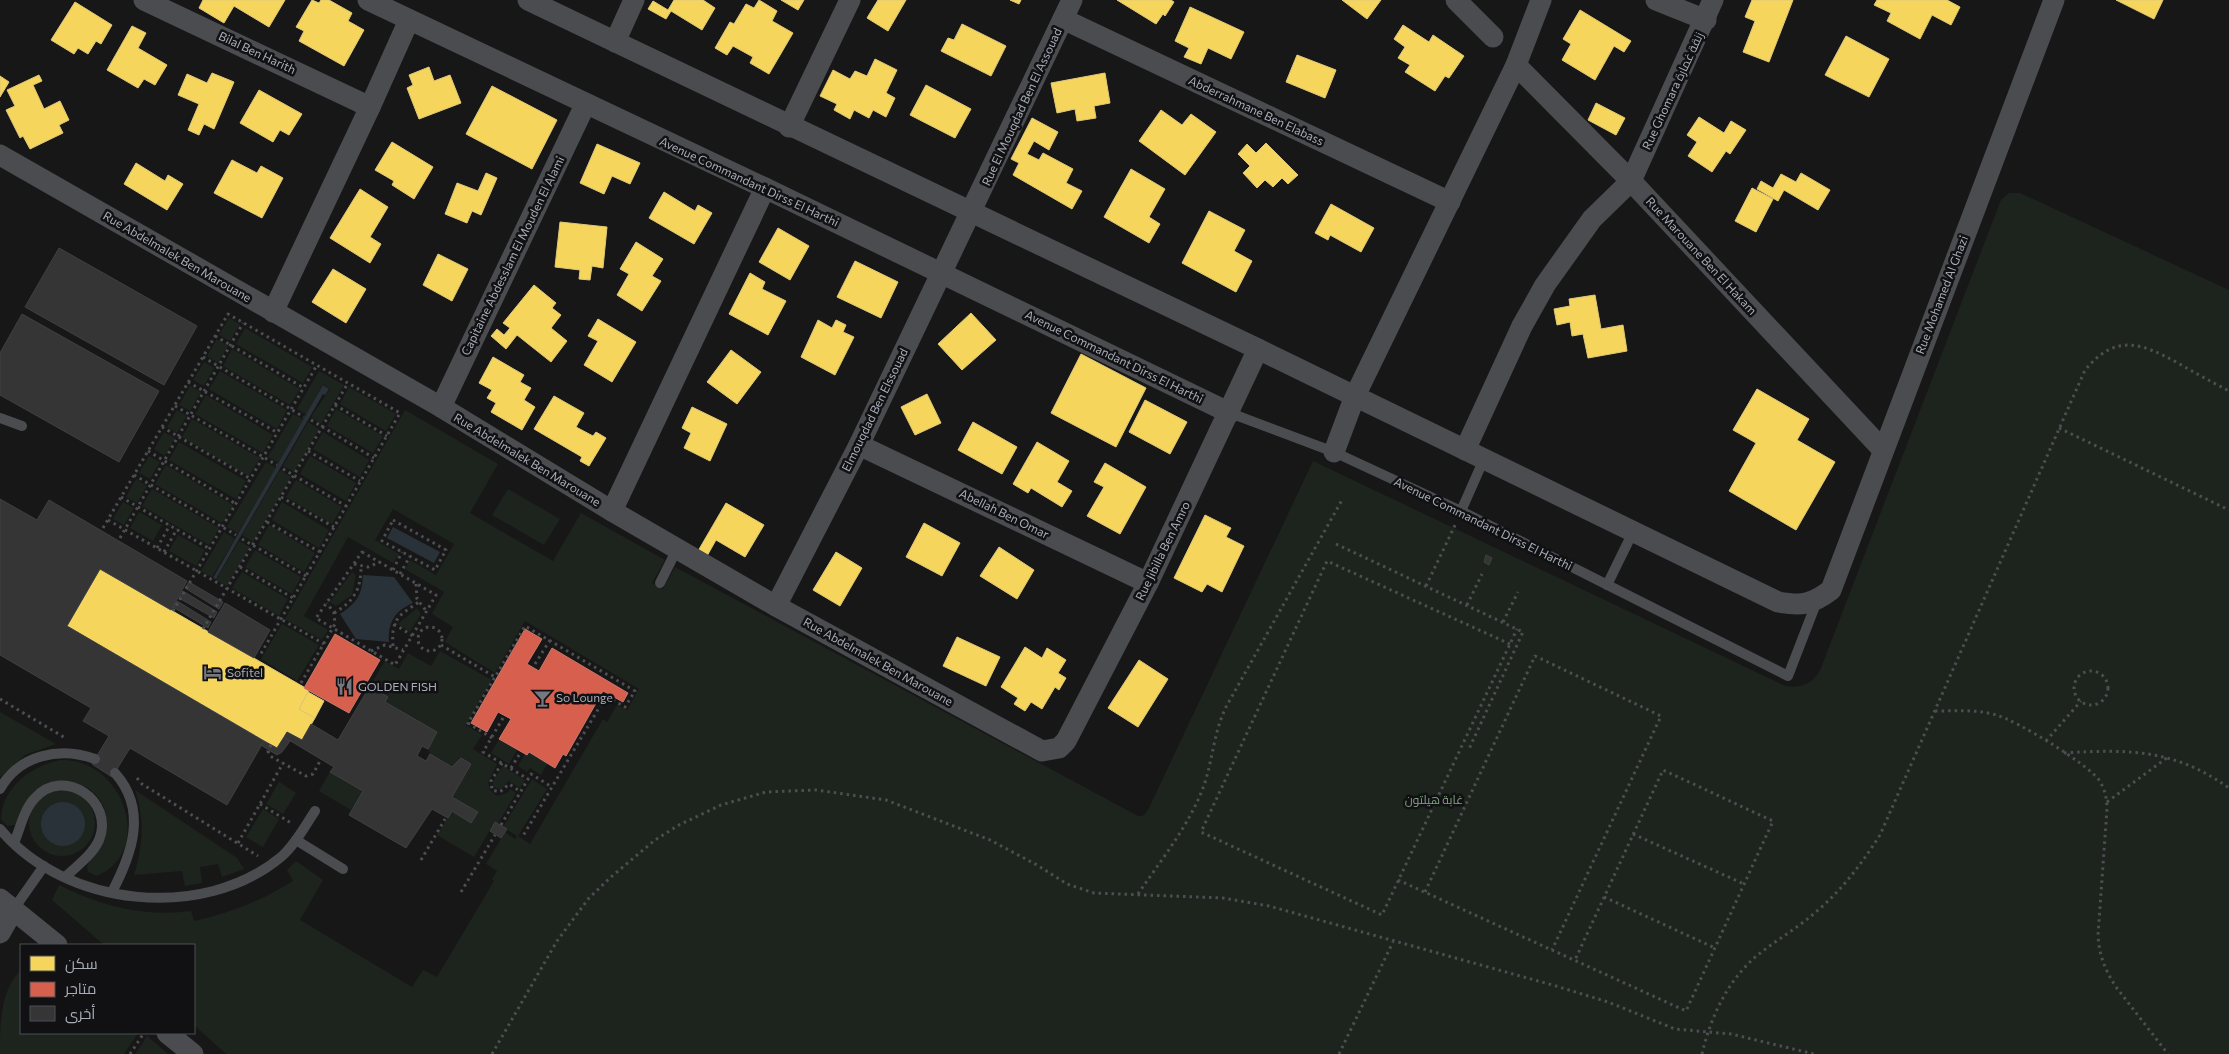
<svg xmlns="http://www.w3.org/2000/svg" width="2229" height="1054" font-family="Commissioner,Cairo,sans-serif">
<rect width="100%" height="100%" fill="#171717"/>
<g fill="#1d241e">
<path d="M2009 193H2020L2229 290V1054H226L194 1025V945H104L52 900 59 885C100 906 144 917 191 911L194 921C230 913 261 901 293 881L287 870 296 861 323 880 300 920 412 987 423 970 437 977 494 881 492 879 497 871 486 864 505 832 515 839 517 836 503 827 532 779 547 789 518 836 530 844 603 719 607 722 617 705 627 710 639 689 525 621 495 673 445 642 453 627 432 614 444 592 405 569 410 560 436 575 454 544 393 509 375 540 399 554 393 563 348 537 304 616 328 630 322 640 285 619 405 410 498 464 470 513 553 561 581 513 665 560 652 583 663 589 675 567 1138 816H1143L1148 810 1313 461 1785 686C1802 689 1814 683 1821 668L1999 205 2001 200Z"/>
<polygon points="229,318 240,324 230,341 219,335"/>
<polygon points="245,328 312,367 303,383 236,344"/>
<polygon points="217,339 228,346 218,363 207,356"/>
<polygon points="232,349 300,389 290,405 223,366"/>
<polygon points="204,362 214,368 204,386 193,380"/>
<polygon points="220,371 287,410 277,429 209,389"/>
<polygon points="319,371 344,385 321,424 311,417 330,389 323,384 307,415 297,409"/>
<polygon points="190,386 201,392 190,411 179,405"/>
<polygon points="349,387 396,414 386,431 340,404"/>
<polygon points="206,395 273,435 263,453 195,414"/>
<polygon points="336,409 383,436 373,453 327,426"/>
<polygon points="177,410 187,416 177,433 167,427"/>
<polygon points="293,414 304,420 279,463 268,457"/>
<polygon points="192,419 260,458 249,476 182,437"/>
<polygon points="308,422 319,429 294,472 283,466"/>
<polygon points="164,432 175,438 165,456 154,449"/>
<polygon points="323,432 369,460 360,477 313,449"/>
<polygon points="179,442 246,481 236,499 169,460"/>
<polygon points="149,456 160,462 150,479 139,473"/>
<polygon points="310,456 356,483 346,501 300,474"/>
<polygon points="266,462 276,468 238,533 227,527"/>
<polygon points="166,465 233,505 222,523 155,484"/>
<polygon points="280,470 291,477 253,542 242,535"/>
<polygon points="136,479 147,486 137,503 126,497"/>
<polygon points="296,480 342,507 332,524 286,497"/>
<polygon points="152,489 219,528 209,545 142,506"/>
<polygon points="508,489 560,519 544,545 492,515"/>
<polygon points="123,502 134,508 124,525 113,519"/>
<polygon points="282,502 329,530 319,548 272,520"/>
<polygon points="139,512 162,525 153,541 130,528"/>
<polygon points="269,525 315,553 304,572 258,545"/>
<polygon points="224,532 235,539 212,577 201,571"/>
<polygon points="178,535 205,550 196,566 169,551"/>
<polygon points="239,541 250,547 227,586 216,580"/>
<polygon points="255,550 301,577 292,594 245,567"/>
<polygon points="242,572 288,599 279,616 232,588"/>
<polygon points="352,572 356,575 352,595 336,606 330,602"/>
<polygon points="417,608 421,614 410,632 398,624"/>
<polygon points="282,624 319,645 297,681 261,659"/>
<polygon points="440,651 492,680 466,725 482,735 473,749 497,764 488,782 490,790 497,796 507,793 510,789 516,793 498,824 495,822 493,825 474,857 437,835 452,811 471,823 477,812 452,797 471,764 461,758 452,767 430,754 428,749 437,732 385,702 387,697 370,686 385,661 399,669 408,653 431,666"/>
<polygon points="0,712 56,744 25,755 0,777"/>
<polygon points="499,739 517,750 509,764 491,753"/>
<polygon points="529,752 547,763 541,775 530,768 527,772 518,766 525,754 527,755"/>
<path d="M60 760C124 758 155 851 97 876L88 872 87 867C91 853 104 839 106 825 110 787 62 768 35 791 26 800 21 814 15 825L7 826 1 819C2 787 32 766 60 760Z"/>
<polygon points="503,766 525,780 520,788 508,781 501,790 493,787 493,781"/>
<polygon points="330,772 363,791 351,810 319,791"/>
<polygon points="279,782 296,793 283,814 266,804"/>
<path d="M135 790 237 858 244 869 222 877 218 864 200 867 202 883 185 886 182 871 134 875C143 845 145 820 135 790Z"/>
<circle cx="62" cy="823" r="33"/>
<polygon points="263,809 279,819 263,847 246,837"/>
<path d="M21 970V1033H138L124 1054H0C0 1023 0 991 21 970Z"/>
<polygon points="147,1036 168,1054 135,1054"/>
</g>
<g fill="#2a3239">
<polygon points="323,385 329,389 325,395 323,394 216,579 213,578"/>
<polygon points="393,527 440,552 434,563 387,538"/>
<path d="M363 575 394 577 413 603C394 611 388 623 389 642L356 639 340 614C357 603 362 595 363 575Z"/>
<circle cx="63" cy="824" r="22"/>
</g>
<g fill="#f6d55c" stroke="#dfc978">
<polygon points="203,0 285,0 269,27 234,6 224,23 199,8"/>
<polygon points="312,0 319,3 321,0 329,0 352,13 348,21 364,30 344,66 299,41 304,31 296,27"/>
<polygon points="674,0 703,0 715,8 702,30 671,11 666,19 648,9 653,1 668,10"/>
<polygon points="759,0 777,11 772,21 793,33 769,74 750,63 753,57 733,46 727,55 715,48 730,22 734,24 746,4 754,8"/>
<polygon points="781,0 804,0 798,10"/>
<polygon points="878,0 906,0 888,31 867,18"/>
<polygon points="1010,0 1021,0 1019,4"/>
<polygon points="1117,0 1171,0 1174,2 1165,16 1163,14 1156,24"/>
<polygon points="1342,0 1381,0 1367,19"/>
<polygon points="1752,0 1793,0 1769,62 1743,52 1755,21 1745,17"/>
<polygon points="1877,0 1947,0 1960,7 1951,25 1932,15 1920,39 1887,21 1891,13 1874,5"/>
<polygon points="2116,0 2163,0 2154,19"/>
<polygon points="75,2 112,25 101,44 96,41 88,54 78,48 74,54 51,40"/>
<polygon points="1190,7 1244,32 1231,59 1208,48 1201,64 1184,57 1189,48 1175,41"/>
<polygon points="1580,10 1631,41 1624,52 1614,46 1595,80 1562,60 1571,44 1563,39"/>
<polygon points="962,24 1006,46 991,76 941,51 948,38 954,40"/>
<polygon points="1403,25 1429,42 1433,35 1464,56 1449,78 1445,76 1435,91 1405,72 1410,65 1398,58 1405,47 1394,39"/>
<polygon points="132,26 146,33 138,48 167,65 155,85 144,79 138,88 107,70"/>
<polygon points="1846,36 1889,59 1869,97 1825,75"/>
<polygon points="1297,55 1336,70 1325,98 1286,82"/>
<polygon points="875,59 897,70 886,93 895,98 886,117 873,110 869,118 854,110 850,119 834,110 837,104 820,96 833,70 850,79 855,71 867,76"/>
<polygon points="429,67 434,81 450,75 461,103 419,119 407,88 413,85 409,75"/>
<polygon points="212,73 234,82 214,129 204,124 199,135 188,130 199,104 178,95 187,74 207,83"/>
<polygon points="1105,73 1110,103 1094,106 1096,118 1077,121 1075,109 1057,113 1051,83"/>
<polygon points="39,75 42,81 33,85 44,109 60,101 69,120 59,125 63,133 30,149 23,136 20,138 6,110 15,106 7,90"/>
<polygon points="0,76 9,82 0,97"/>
<polygon points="926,85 971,109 955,138 910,115"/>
<polygon points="492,86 557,120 532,169 466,134"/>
<polygon points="259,90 302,114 289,135 280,130 273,142 240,123"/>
<polygon points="1596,103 1625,118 1616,135 1588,120"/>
<polygon points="1161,110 1182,125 1191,114 1216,132 1185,175 1139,141"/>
<polygon points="1699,117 1724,133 1731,121 1746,130 1730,154 1726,151 1712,172 1688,156 1697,142 1687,135"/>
<polygon points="1032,118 1058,132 1049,150 1034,141 1027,154 1039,160 1043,153 1073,169 1066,183 1082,191 1072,209 1013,175 1019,163 1011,159"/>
<polygon points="392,142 433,167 414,199 392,185 394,181 375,170"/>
<polygon points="1266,143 1298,175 1288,184 1282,178 1273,187 1265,180 1257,188 1243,173 1250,166 1238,154 1247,144 1256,153"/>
<polygon points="597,144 640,163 630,184 612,176 604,194 580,183"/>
<polygon points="232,160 257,173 261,166 283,178 262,218 214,193"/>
<polygon points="136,163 165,181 168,175 183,184 167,210 124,184"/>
<polygon points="1131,169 1165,189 1149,217 1160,224 1149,243 1104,217"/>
<polygon points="486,173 497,178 481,215 472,211 467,223 445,214 457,183 478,191"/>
<polygon points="1801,173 1830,190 1818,210 1784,190 1778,201 1757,189 1761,181 1773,188 1781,174 1796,182"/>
<polygon points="1752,188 1773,199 1756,232 1735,221"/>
<polygon points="360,189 388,207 370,237 381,244 370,263 330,238"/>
<polygon points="664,192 695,211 698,205 712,213 694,244 649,218"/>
<polygon points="1331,204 1374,228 1361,252 1330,235 1328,240 1315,233"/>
<polygon points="1209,211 1245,230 1234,251 1252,261 1236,292 1182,263"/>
<polygon points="560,222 607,227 603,268 592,266 590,280 579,279 580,270 555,267"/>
<polygon points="778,228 809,246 790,280 759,262"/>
<polygon points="636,242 663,259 652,276 661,281 642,311 617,295 629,274 620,269"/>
<polygon points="438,254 468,269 452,301 423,285"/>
<polygon points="855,261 898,282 881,318 837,297"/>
<polygon points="333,269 366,289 346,323 312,302"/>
<polygon points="750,273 765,282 762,289 786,301 768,335 729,314"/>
<polygon points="534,285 556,303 552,308 561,315 551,328 567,341 551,362 517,335 506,349 491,336 497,329 504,335 510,328 503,323"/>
<polygon points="1595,295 1601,329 1623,325 1627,351 1588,358 1583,334 1572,336 1570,322 1557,325 1554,309 1570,306 1569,299"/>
<polygon points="971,313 996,340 962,370 938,344"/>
<polygon points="598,319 636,342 612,382 584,365 598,341 588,336"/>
<polygon points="818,320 832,328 836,320 846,325 843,332 854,337 835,375 801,357"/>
<polygon points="731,350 761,372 737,404 707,382"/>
<polygon points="1081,354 1146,388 1116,447 1051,413"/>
<polygon points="493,357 524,375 520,382 531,388 524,400 535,407 522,430 491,412 496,403 487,398 492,390 479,383"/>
<polygon points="1757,389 1809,419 1797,440 1835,462 1796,530 1729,491 1756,443 1733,430"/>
<polygon points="927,394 941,423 915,435 901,407"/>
<polygon points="554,396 584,413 576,427 593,436 596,432 606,438 589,466 580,461 582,457 534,429"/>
<polygon points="1145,400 1187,422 1170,454 1129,432"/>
<polygon points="692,407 727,424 710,461 684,448 691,433 682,428"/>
<polygon points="973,422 1017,447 1002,474 958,450"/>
<polygon points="1037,442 1069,461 1057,482 1072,491 1062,507 1031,488 1028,493 1013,484"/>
<polygon points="1105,463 1146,487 1120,534 1087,516 1104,487 1094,482"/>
<polygon points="726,503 764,525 745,557 716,540 707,556 698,551"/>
<polygon points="1205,515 1231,528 1226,537 1244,546 1222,592 1207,584 1202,592 1174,578"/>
<polygon points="924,523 960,543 942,576 906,557"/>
<polygon points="999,547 1034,570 1017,599 980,576"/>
<polygon points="836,552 862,568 840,606 813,590"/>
<polygon points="100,569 309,690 299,709 315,718 302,740 287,732 277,748 67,626"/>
<polygon points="957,637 1000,657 986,686 943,666"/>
<polygon points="1025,647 1042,658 1047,648 1066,660 1058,673 1066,678 1059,690 1055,687 1042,709 1031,702 1025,711 1014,704 1018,698 1001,687"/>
<polygon points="1139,660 1168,679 1138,727 1108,708"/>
<polygon points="308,692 324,701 315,718 299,709"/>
</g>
<g fill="#d6604d" stroke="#c8776d">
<polygon points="525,629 542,639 527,664 539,671 552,648 628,693 623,702 603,691 566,756 563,754 555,768 529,752 527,755 499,739 511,719 498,712 487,732 471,723"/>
<polygon points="335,634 380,660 349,713 304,688"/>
</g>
<g fill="#353536" stroke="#3f4043">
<polygon points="59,248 197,326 164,385 25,307"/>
<polygon points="22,314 159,391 119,462 0,395 0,353"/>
<polygon points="0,499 37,520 49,500 187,581 171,610 100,569 67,626 264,741 227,805 130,748 112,777 92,764 109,736 83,721 91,708 0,655"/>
<polygon points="1486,555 1492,558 1489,565 1484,562"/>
<polygon points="189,582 223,602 219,609 185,588"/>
<polygon points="183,591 217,612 214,618 179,598"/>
<polygon points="177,601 211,622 208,628 173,607"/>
<polygon points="225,603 270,630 254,658 208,632"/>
<polygon points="370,686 388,697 385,702 437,732 428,749 422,746 417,756 426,761 430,754 452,767 461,758 471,764 452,797 478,812 471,823 452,811 448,818 432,809 406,848 349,815 363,791 330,772 334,767 284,737 287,732 302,740 311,724 338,740"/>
<polygon points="284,737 290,741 282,752 277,755 261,745 264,741 277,748"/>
<polygon points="495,822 507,829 501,838 490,831"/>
</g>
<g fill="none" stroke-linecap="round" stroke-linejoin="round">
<g stroke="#4d4e52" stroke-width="3" stroke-dasharray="2.5 4" stroke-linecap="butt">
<polyline points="215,336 304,388"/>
<polyline points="203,357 304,417"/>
<polyline points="188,382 278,433"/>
<polyline points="335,405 387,436"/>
<polyline points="175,406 277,465"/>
<polyline points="311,420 374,458"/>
<polyline points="162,427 251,479"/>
<polyline points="2059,428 2229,510"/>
<polyline points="148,451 236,504"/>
<polyline points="308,451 360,481"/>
<polyline points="283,469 346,506"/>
<polyline points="134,475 236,535"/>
<polyline points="121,497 210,549"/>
<polyline points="281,497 334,527"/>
<polyline points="108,520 324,644"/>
<polygon points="393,520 446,550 435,570 382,541"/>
<polyline points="267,522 320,552"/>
<polyline points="103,528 228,314 400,413 259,657"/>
<polyline points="120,538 243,323"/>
<polyline points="242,539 306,576"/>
<polyline points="1336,544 1523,632 1469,749"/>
<polyline points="157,548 170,525"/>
<polyline points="164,552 177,529"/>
<polygon points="362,552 436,595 395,665 316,618"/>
<polyline points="354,564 368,567 380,562"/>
<polyline points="240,567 293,598"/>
<polyline points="393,570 402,552"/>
<polyline points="400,574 410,556"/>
<polyline points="416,584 417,599 427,612"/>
<polyline points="1426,586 1456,523"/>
<polyline points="1467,605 1482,574"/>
<polyline points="173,611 317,365"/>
<path d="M334 613C354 601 361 590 361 566"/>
<polyline points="1503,622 1518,592"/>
<polyline points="394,624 413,636"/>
<circle cx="430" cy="639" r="12"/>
<polyline points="203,629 348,383"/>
<polyline points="1510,644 1327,561 1201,832 1382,915 1510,644 1517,629"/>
<polyline points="441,645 495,677"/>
<path d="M393 646C391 619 398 616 419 602"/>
<polyline points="371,651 385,645 403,650"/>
<polyline points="535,664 550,640"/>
<circle cx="2091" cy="688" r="17"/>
<polyline points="301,683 335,624 334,613 327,603"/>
<polyline points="0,699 67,739"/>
<path d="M1935 711C1956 711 1976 709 1996 715 2018 721 2086 763 2099 780 2105 789 2107 799 2107 809L2098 935C2099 955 2105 970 2116 987L2168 1054"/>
<polyline points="503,718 483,752 528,779"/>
<polyline points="492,738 468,723 525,626 635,691 625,707 606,696 523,836"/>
<polyline points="2046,741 2081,701"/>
<polyline points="271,745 268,751 270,756 306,776 313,774 321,759"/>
<path d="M2064 753C2129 749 2174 749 2229 788"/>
<polyline points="502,763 491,781 492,790 500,792 509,784 521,792"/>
<polyline points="511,768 519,755"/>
<polyline points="137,778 142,784 258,856"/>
<polyline points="2107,802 2168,757"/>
<polyline points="260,804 291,823"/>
<polyline points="501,825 531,774 552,787"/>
<polyline points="1633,834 1744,884"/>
<polyline points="238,843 283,763"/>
<polyline points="421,860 445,819"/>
<polyline points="1398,880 1686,1011 1773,821 1663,770 1575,960"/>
<polyline points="461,892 495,835"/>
<polyline points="1425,892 1535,656 1661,716 1552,950"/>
<path d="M1138 894C1161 860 1188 827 1203 788 1213 761 1213 734 1226 707L1342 500"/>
<polyline points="1604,897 1715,948"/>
<polyline points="130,1054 144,1033"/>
<polyline points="492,1054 557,941 589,898 611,877 655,840 679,825 721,805 766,792 816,790 886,800 990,840 1037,865 1067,884 1094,893 1223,898 1269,906 1556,986 1608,1002 1675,1029 1731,1034 1814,1054"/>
<polyline points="1339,1054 1393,942"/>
<path d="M1702 1054C1711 1016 1728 979 1759 954 1778 939 1799 927 1817 911 1843 889 1862 863 1880 835L2085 370C2116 333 2141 343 2178 363 2195 373 2212 382 2229 391"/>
</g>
<g stroke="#4b4c50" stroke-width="10">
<polyline points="1230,413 1334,452 1461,511 1788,676 1817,601"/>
<polyline points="0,418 22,426"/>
<polyline points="1461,511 1484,459"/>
<polyline points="660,583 677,549"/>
<polyline points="1607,585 1633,532"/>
<path d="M0 789C19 755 60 746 95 759"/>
<path d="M0 829C65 907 203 922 281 857 295 845 305 826 315 811"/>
<polyline points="296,840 343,869"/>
<path d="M14 843C20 829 24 809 35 798 64 766 115 801 99 840 93 854 77 866 65 877"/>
<path d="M112 892C132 854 148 810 115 773"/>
<polyline points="13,910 44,866"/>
</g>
<g stroke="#4b4c50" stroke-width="21">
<polyline points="144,0 370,107"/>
<polyline points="368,0 765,188 1230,413"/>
<path d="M528 0 1258 349 1778 602C1802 606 1811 605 1831 590L2054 0"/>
<polyline points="1456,0 1493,37"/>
<polyline points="1656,0 1706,20"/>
<polyline points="1063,19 1450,202"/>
<polyline points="615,42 634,0"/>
<polyline points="1516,65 1631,181 1883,450"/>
<polyline points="789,127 850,0"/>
<polyline points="0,155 441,407 612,511 776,606 1042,751 1059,748 1066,741 1148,583 1258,349"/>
<polyline points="273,312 370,107 409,20"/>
<polyline points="441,407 585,105"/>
<polyline points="859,445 1148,583"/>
<polyline points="1465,450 1522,326 1545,285 1592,219 1631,181 1713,0"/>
<polyline points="1334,452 1355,396 1516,65 1541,0"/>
<polyline points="612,511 765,188"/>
<polyline points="776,606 859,445 1072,0"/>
<polyline points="0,899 57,945"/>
<polyline points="0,933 13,910"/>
<polyline points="167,1033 193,1054"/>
</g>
</g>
<defs>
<symbol id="hotel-bare" viewBox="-9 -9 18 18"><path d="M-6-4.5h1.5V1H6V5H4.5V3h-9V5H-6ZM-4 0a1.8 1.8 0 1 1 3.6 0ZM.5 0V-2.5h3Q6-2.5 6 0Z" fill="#757880" stroke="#111113" stroke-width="2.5" paint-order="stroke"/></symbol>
<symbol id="restaurant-bare" viewBox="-9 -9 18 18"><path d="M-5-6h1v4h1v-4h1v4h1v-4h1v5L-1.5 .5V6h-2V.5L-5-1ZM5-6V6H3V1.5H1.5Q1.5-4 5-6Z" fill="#757880" stroke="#111113" stroke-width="2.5" paint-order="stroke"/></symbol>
<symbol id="bar-bare" viewBox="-9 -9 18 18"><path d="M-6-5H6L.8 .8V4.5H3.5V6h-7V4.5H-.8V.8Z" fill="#757880" stroke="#111113" stroke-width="2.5" paint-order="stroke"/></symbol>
</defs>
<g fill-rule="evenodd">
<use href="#hotel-bare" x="200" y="660" width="25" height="25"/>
<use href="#restaurant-bare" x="332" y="674" width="25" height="25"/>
<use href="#bar-bare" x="530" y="686" width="25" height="25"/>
</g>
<g text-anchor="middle" stroke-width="5" stroke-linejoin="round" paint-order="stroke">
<g font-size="12" fill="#a8adb8" stroke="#111113">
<text transform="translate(257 53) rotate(25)" y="4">Bilal Ben Harith</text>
<text transform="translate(1673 91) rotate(-65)" y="4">Rue Ghomara زنقة غمارة</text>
<text transform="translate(1022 107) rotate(-65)" y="4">Rue El Mouqdad Ben El Assouad</text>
<text transform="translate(1256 111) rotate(25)" y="4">Abderrahmane Ben Elabass</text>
<text transform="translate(749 182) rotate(25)" y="4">Avenue Commandant Dirss El Harthi</text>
<text transform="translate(513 256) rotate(-64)" y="4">Capitaine Abdesslam El Mouden El Alami</text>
<text transform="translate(1701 256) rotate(47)" y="4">Rue Marouane Ben El Hakam</text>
<text transform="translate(177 257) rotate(30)" y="4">Rue Abdelmalek Ben Marouane</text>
<text transform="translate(1942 295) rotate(-69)" y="4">Rue Mohamed Al Ghazi</text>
<text transform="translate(1114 357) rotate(26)" y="4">Avenue Commandant Dirss El Harthi</text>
<text transform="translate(875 410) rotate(-64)" y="4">Elmouqdad Ben Elssouad</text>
<text transform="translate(527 460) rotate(31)" y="4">Rue Abdelmalek Ben Marouane</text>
<text transform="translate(1004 514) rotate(26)" y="4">Abellah Ben Omar</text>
<text transform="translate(1483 524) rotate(26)" y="4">Avenue Commandant Dirss El Harthi</text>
<text transform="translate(1163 551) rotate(-64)" y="4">Rue Jibilla Ben Amro</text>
<text transform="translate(878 662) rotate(29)" y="4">Rue Abdelmalek Ben Marouane</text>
</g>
<g font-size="12" fill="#a8adb8" stroke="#111113" text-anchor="start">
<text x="227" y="677">Sofitel</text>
<text x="358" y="691">GOLDEN FISH</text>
<text x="556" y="702">So Lounge</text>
</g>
<g font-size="12" fill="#7fa381" stroke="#111113">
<text x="1434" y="804">غابة هيلتون</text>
</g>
</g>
<rect x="20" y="944" width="175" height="90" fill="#111113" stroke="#4d4f55"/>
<rect x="30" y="956" width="25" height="15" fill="#f6d55c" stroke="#4d4f55"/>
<text x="65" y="969" font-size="15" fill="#a8adb8">سكن</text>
<rect x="30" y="982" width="25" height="15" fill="#d6604d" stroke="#4d4f55"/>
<text x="65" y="994" font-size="15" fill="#a8adb8">متاجر</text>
<rect x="30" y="1006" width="25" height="15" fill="#353536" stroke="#4d4f55"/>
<text x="65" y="1019" font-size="15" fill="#a8adb8">أخرى</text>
</svg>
